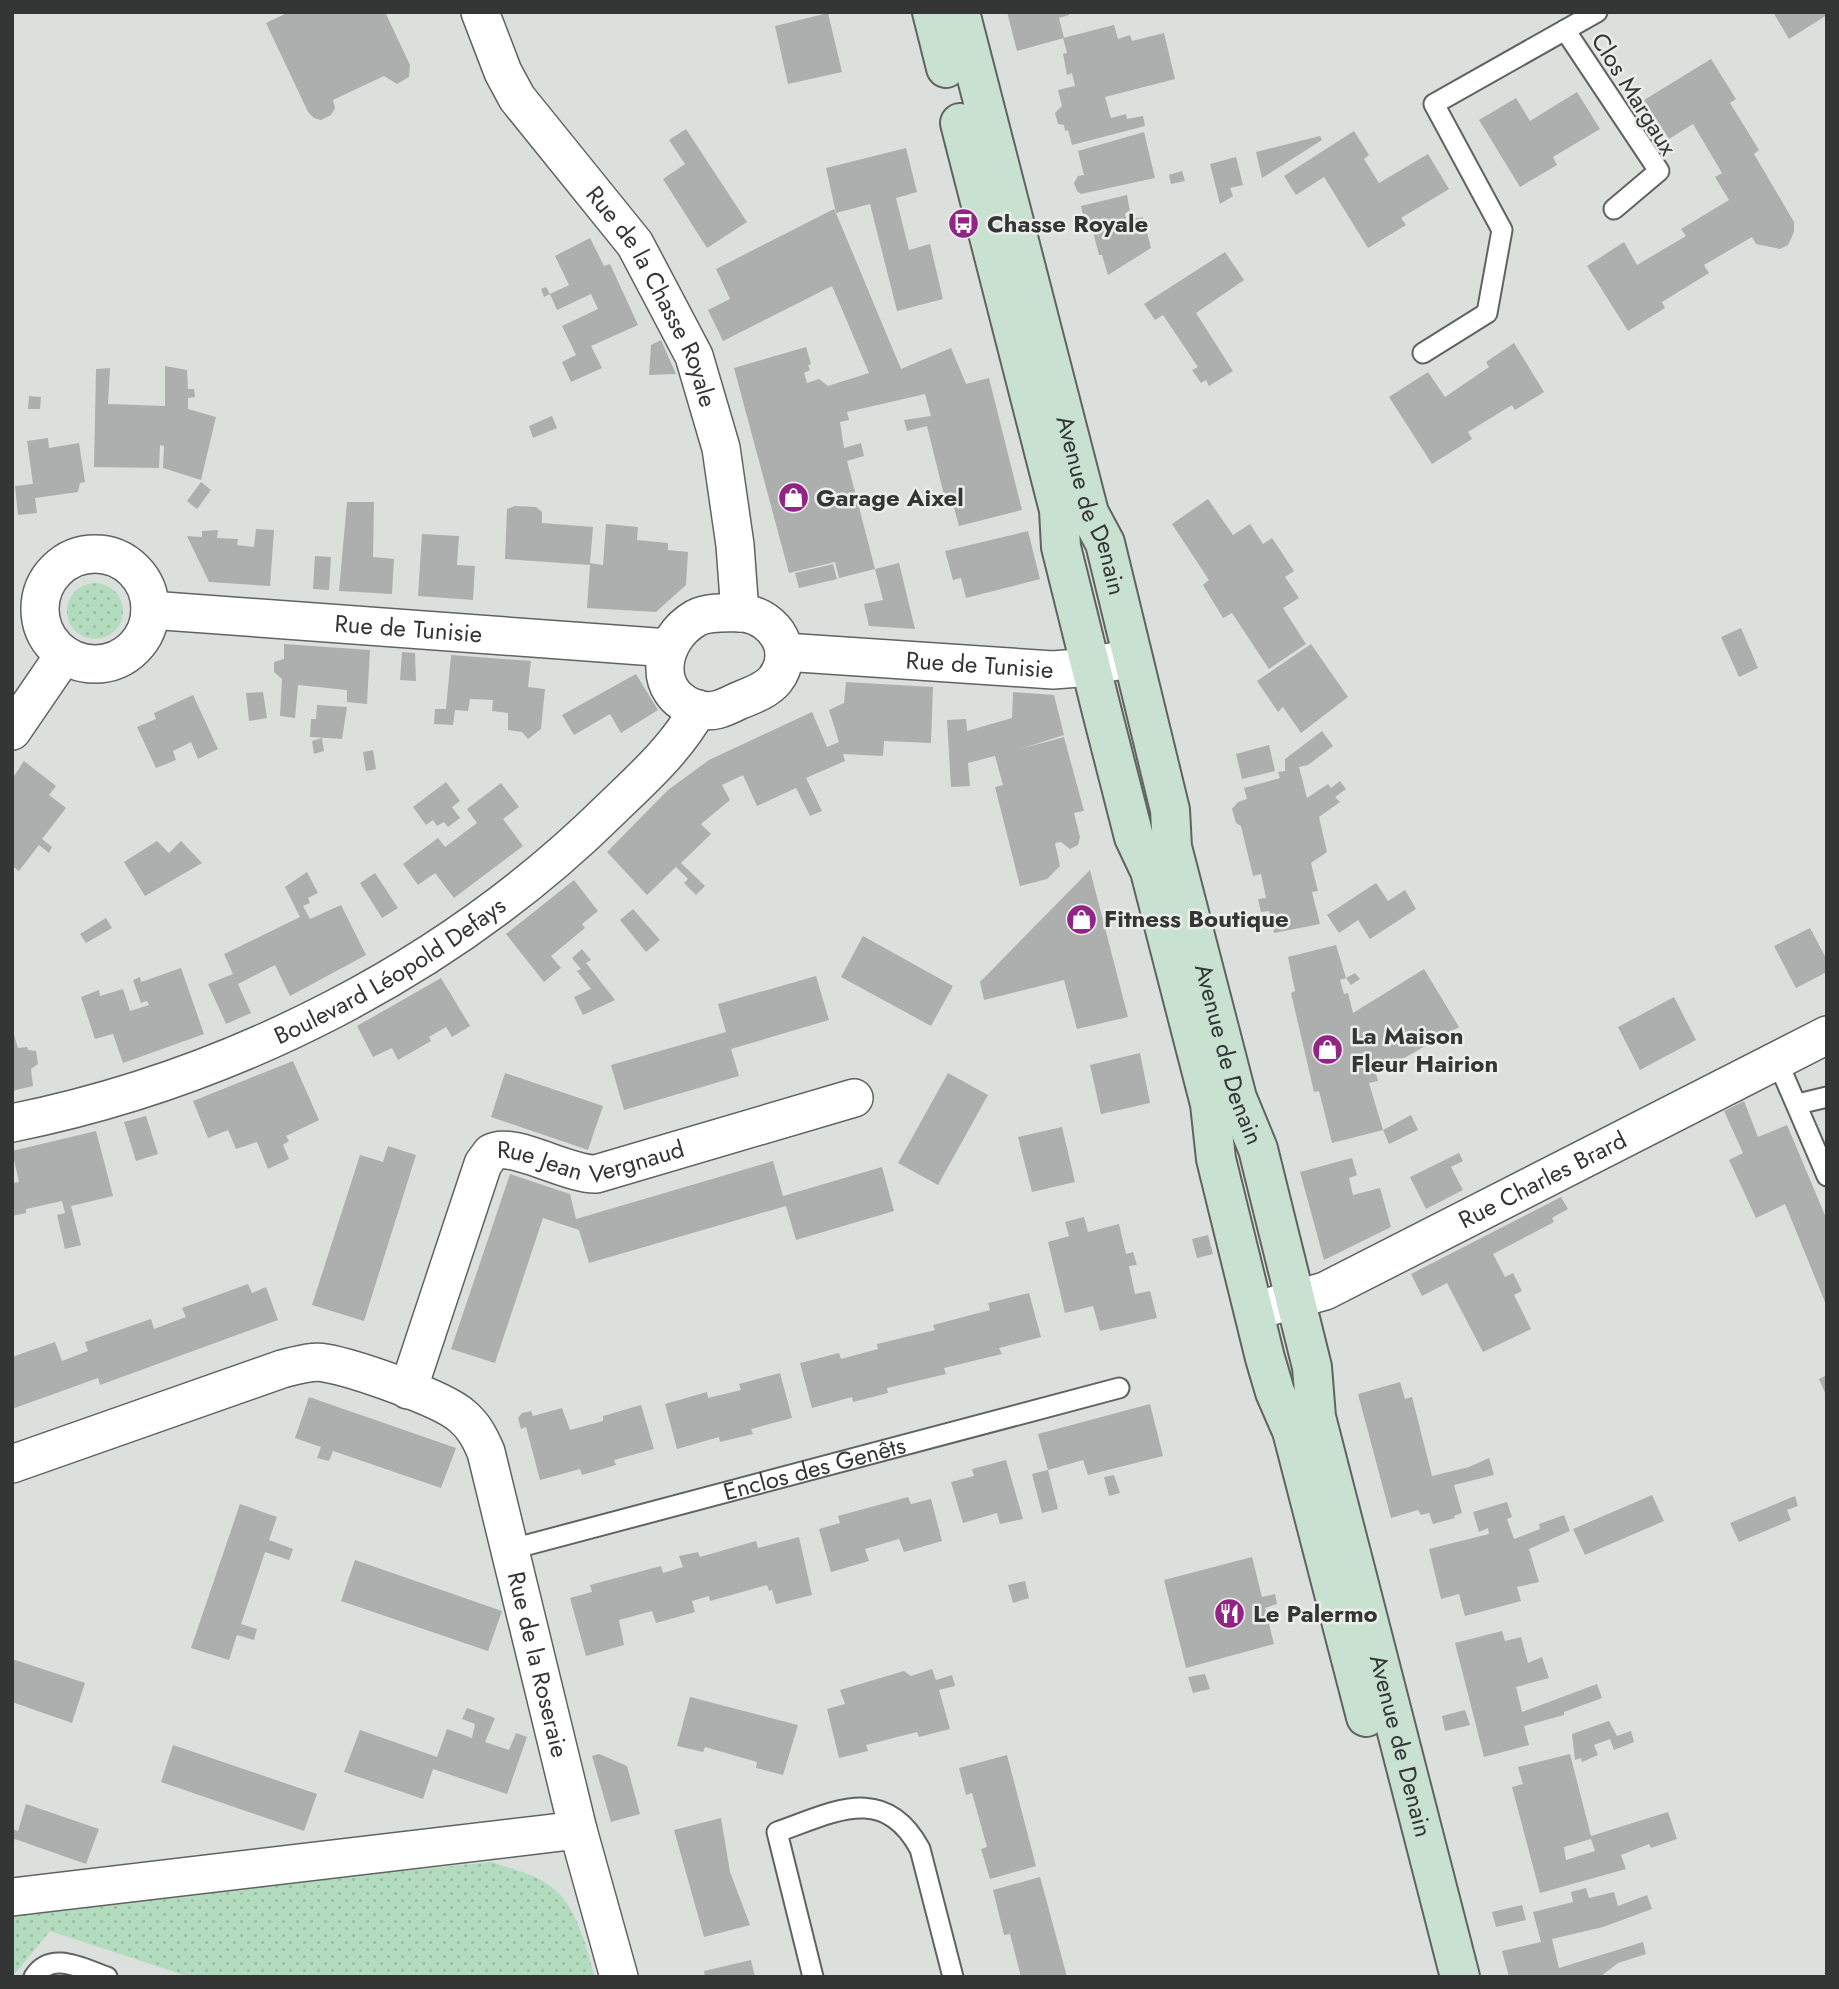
<svg xmlns="http://www.w3.org/2000/svg" width="1839" height="1989" font-family="Jost,sans-serif">
<defs>
<pattern id="grass-dots" width="8" height="8" patternUnits="userSpaceOnUse" patternTransform="scale(1.75)"><rect width="8" height="8" fill="#b3dbbe"/><path d="M2 2h.1M6 6h.1" fill="none" stroke="#9bbda4" stroke-width="1.8" stroke-linecap="round"/></pattern>
</defs>
<rect width="100%" height="100%" fill="#dce0dd"/>
<g fill="url(#grass-dots)">
<circle cx="95" cy="611" r="28"/>
<path d="M492 1862C507 1868 524 1871 539 1879 576 1897 584 1941 595 1977H190L50 1931 12 1977V1909Z"/>
</g>
<g fill="#acafad" fill-rule="evenodd">
<polygon points="289,12 385,12 410,65 409,77 397,84 384,76 333,100 335,108 331,115 321,120 314,118 308,112 266,23"/>
<polygon points="1007,12 1068,12 1069,15 1059,18 1064,38 1017,51"/>
<polygon points="1773,12 1827,12 1827,15 1789,39"/>
<polygon points="828,13 842,72 788,84 775,26"/>
<polygon points="1114,25 1118,39 1130,35 1132,41 1164,33 1175,79 1105,97 1111,118 1126,114 1127,119 1143,116 1145,126 1072,145 1068,130 1065,131 1064,125 1058,124 1055,113 1062,106 1058,90 1075,86 1072,73 1067,75 1063,54 1067,53 1063,38"/>
<polygon points="1711,59 1736,99 1730,103 1759,150 1754,154 1794,222 1794,232 1788,245 1780,249 1756,244 1752,237 1704,265 1709,273 1662,302 1665,308 1628,331 1587,266 1624,242 1637,265 1686,236 1681,229 1729,200 1715,177 1722,173 1693,124 1669,139 1644,100"/>
<polygon points="1577,92 1600,129 1553,157 1557,165 1520,187 1479,120 1516,98 1530,121"/>
<polygon points="686,129 747,222 707,248 663,179 685,164 669,140"/>
<polygon points="1354,131 1369,155 1364,159 1379,183 1428,154 1449,189 1401,218 1406,225 1368,248 1324,177 1296,195 1284,176"/>
<polygon points="1144,132 1155,178 1081,194 1077,191 1074,183 1078,176 1084,175 1078,151"/>
<polygon points="1320,136 1322,140 1262,178 1256,152"/>
<polygon points="906,148 917,192 896,198 909,250 930,244 943,299 897,311 870,204 836,213 901,369 951,348 966,384 989,378 1022,510 959,526 950,493 944,495 927,426 907,431 904,420 931,416 925,394 847,412 849,420 840,422 844,448 861,443 864,456 847,461 875,569 839,578 835,562 789,573 734,368 806,347 811,364 808,365 810,370 804,373 807,383 819,379 828,386 869,373 832,286 723,341 708,310 730,299 716,269 834,209 836,213 826,168"/>
<polygon points="1236,157 1243,185 1230,188 1233,196 1220,204 1210,164"/>
<polygon points="1182,171 1185,181 1171,184 1169,175"/>
<polygon points="1127,195 1130,212 1125,213 1126,220 1143,217 1151,248 1108,275 1102,255 1099,255 1091,224 1085,224 1081,206"/>
<polygon points="590,238 604,266 610,264 638,325 591,346 602,368 571,382 562,362 576,355 562,326 598,309 591,294 557,310 550,294 569,285 555,256"/>
<polygon points="1225,252 1244,280 1196,313 1233,371 1209,386 1206,380 1201,383 1192,370 1198,367 1163,315 1155,320 1144,304"/>
<polygon points="546,287 550,294 544,297 541,289"/>
<polygon points="661,340 676,374 649,375 651,345"/>
<polygon points="1514,343 1544,392 1515,410 1512,405 1468,432 1472,439 1432,464 1389,397 1428,372 1445,397 1489,367 1486,362"/>
<polygon points="165,366 187,370 188,389 194,389 195,397 188,398 188,409 216,417 201,480 163,468 164,446 160,445 159,468 94,467 96,369 110,368 108,404 165,406"/>
<polygon points="29,396 41,397 40,409 28,409"/>
<polygon points="552,416 557,428 533,438 529,426"/>
<polygon points="48,438 49,448 79,443 85,482 80,483 78,492 35,498 37,513 18,515 15,486 33,484 27,441"/>
<polygon points="201,482 211,490 197,509 187,501"/>
<polygon points="1208,499 1233,535 1250,524 1263,544 1272,538 1294,571 1285,577 1299,598 1283,608 1306,644 1269,669 1232,613 1223,618 1203,585 1209,580 1172,524"/>
<polygon points="347,502 374,502 373,557 394,559 392,594 339,591"/>
<polygon points="515,506 536,507 542,512 542,523 593,527 590,563 603,565 606,524 638,527 637,540 668,543 668,550 688,552 686,585 656,612 587,608 590,565 505,559 507,509"/>
<polygon points="256,529 274,530 270,586 209,582 187,536 202,537 202,531 218,530 217,538 238,539 237,545 254,547"/>
<polygon points="1028,531 1040,579 966,598 961,578 953,580 945,551"/>
<polygon points="422,534 459,536 457,565 475,566 473,600 418,596"/>
<polygon points="315,556 331,557 329,590 313,589"/>
<polygon points="899,563 915,629 869,626 864,604 883,600 875,569"/>
<polygon points="833,564 837,579 799,588 795,573"/>
<polygon points="1741,628 1758,668 1739,677 1721,637"/>
<polygon points="284,644 370,650 367,704 347,702 347,690 298,685 295,718 280,716 282,679 274,672 274,662 284,659"/>
<polygon points="1311,644 1348,697 1301,733 1283,707 1278,712 1257,681"/>
<polygon points="402,652 415,653 416,681 400,680"/>
<polygon points="451,655 531,661 528,687 545,689 541,729 528,739 522,732 508,730 508,713 492,711 493,700 470,699 468,711 455,710 453,725 434,724 435,709 446,709"/>
<polygon points="636,674 658,710 621,733 610,714 574,735 562,715"/>
<polygon points="846,682 933,687 931,743 884,741 883,756 843,754 845,761 806,778 822,811 810,816 796,788 757,806 743,775 722,785 730,800 701,824 711,834 681,863 705,886 696,895 684,883 688,879 676,867 647,895 607,852 668,790 709,760 812,712 827,747 839,742 829,710 844,703"/>
<polygon points="263,692 267,718 249,721 246,693"/>
<polygon points="1013,692 1054,695 1064,735 1020,749 1064,737 1084,811 1074,813 1080,837 1078,845 1070,849 1061,842 1055,843 1060,866 1047,879 1020,886 995,787 1003,785 995,756 968,763 970,786 951,787 947,720 966,719 967,731 1012,718"/>
<polygon points="193,695 218,749 198,759 191,742 173,751 176,760 156,768 137,727 156,719 154,713"/>
<polygon points="317,705 347,707 342,739 310,737 311,719 316,719"/>
<polygon points="1322,731 1333,746 1308,765 1299,767 1307,798 1328,784 1331,788 1340,781 1346,789 1335,797 1340,802 1319,817 1327,852 1311,863 1318,891 1312,892 1320,924 1274,933 1269,911 1261,912 1258,899 1266,898 1261,874 1253,876 1241,826 1236,823 1232,809 1238,802 1247,799 1244,788 1280,778 1278,772 1285,771 1285,759"/>
<polygon points="322,738 324,751 314,754 312,741"/>
<polygon points="1269,745 1275,771 1242,779 1236,754"/>
<polygon points="373,750 376,769 366,771 363,752"/>
<polygon points="24,761 56,786 49,795 66,808 42,839 52,847 49,853 39,845 19,871 12,866 12,779"/>
<polygon points="446,782 460,801 452,807 460,818 448,827 444,822 437,826 433,820 426,825 413,807"/>
<polygon points="501,783 519,807 503,819 523,846 454,898 435,873 418,885 403,864 438,838 445,847 477,823 467,809"/>
<polygon points="157,841 169,853 181,841 202,863 145,896 124,862"/>
<polygon points="1090,870 1128,1017 1077,1029 1064,980 984,1000 980,982"/>
<polygon points="307,872 318,893 308,898 310,903 303,906 310,919 341,905 366,955 290,996 275,965 238,984 251,1013 226,1024 208,984 233,974 224,954 300,917 285,887"/>
<polygon points="375,873 398,908 382,918 360,883"/>
<polygon points="574,880 598,911 582,924 585,928 551,956 561,968 544,982 506,934"/>
<polygon points="1376,883 1388,901 1405,890 1416,909 1370,939 1358,920 1339,933 1327,915"/>
<polygon points="633,909 660,940 646,952 620,920"/>
<polygon points="106,918 112,928 86,943 80,934"/>
<polygon points="1810,928 1827,960 1827,972 1796,988 1774,946"/>
<polygon points="863,936 953,986 931,1026 841,977"/>
<polygon points="1336,945 1346,978 1340,980 1344,994 1348,993 1353,1013 1424,969 1459,1027 1376,1074 1378,1081 1369,1083 1383,1130 1411,1115 1418,1130 1389,1144 1383,1130 1332,1143 1319,1091 1314,1092 1291,993 1295,991 1288,957"/>
<polygon points="582,949 591,960 586,963 615,1000 583,1015 574,997 591,989 577,971 581,969 572,958"/>
<polygon points="181,968 204,1034 123,1063 113,1034 95,1039 81,997 99,990 100,996 123,989 130,1011 149,1005 147,1001 141,1003 133,980 140,977 141,982"/>
<polygon points="1355,973 1360,979 1351,985 1346,978"/>
<polygon points="816,976 829,1020 731,1049 739,1076 624,1110 611,1065 726,1032 718,1004"/>
<polygon points="441,978 470,1026 452,1037 446,1027 429,1037 431,1041 398,1060 392,1048 373,1057 357,1026"/>
<polygon points="1674,997 1696,1040 1640,1070 1618,1027"/>
<polygon points="12,1028 18,1048 27,1047 28,1050 36,1051 38,1064 31,1069 33,1086 12,1091"/>
<polygon points="1140,1053 1150,1103 1101,1114 1090,1065"/>
<polygon points="293,1061 319,1120 286,1136 289,1141 283,1145 289,1159 268,1169 257,1142 236,1149 228,1130 208,1138 193,1101"/>
<polygon points="505,1073 603,1106 588,1150 491,1117"/>
<polygon points="948,1073 988,1095 938,1185 898,1163"/>
<polygon points="1744,1101 1758,1137 1787,1125 1827,1220 1827,1307 1785,1204 1756,1218 1729,1160 1743,1153 1724,1111"/>
<polygon points="146,1116 158,1154 136,1161 124,1122"/>
<polygon points="1062,1127 1075,1182 1032,1192 1018,1137"/>
<polygon points="96,1131 113,1196 71,1206 81,1245 65,1249 57,1215 65,1213 62,1201 26,1209 26,1213 12,1216 12,1183 19,1182 12,1151"/>
<polygon points="388,1146 416,1155 364,1321 312,1305 360,1155 383,1162"/>
<polygon points="1459,1153 1463,1161 1451,1167 1463,1190 1426,1209 1410,1177"/>
<polygon points="1352,1158 1357,1175 1349,1178 1353,1195 1380,1188 1391,1227 1324,1260 1300,1172"/>
<polygon points="773,1161 783,1196 882,1167 894,1211 796,1240 786,1206 589,1263 579,1230 543,1218 495,1363 451,1349 510,1174 570,1194 576,1219"/>
<polygon points="1561,1197 1568,1209 1552,1218 1554,1222 1493,1254 1505,1277 1513,1273 1522,1291 1514,1295 1531,1329 1483,1352 1447,1283 1422,1296 1411,1274"/>
<polygon points="1084,1217 1088,1232 1119,1224 1126,1254 1133,1252 1137,1265 1129,1266 1135,1294 1150,1291 1157,1318 1100,1331 1093,1306 1065,1313 1048,1242 1069,1236 1065,1222"/>
<polygon points="1208,1235 1213,1254 1197,1258 1192,1239"/>
<polygon points="248,1284 252,1293 266,1287 278,1320 100,1385 98,1378 12,1409 12,1357 55,1342 62,1361 88,1351 85,1342 151,1319 154,1329 186,1317 182,1308"/>
<polygon points="1029,1293 1041,1337 999,1348 1002,1354 944,1368 946,1374 887,1388 888,1393 853,1402 852,1397 812,1408 800,1363 839,1353 841,1359 878,1349 877,1344 935,1330 933,1325 990,1310 988,1303"/>
<polygon points="780,1373 792,1418 751,1429 753,1434 720,1442 719,1437 677,1449 665,1404 707,1392 708,1398 741,1390 739,1384"/>
<polygon points="1827,1375 1827,1397 1819,1379"/>
<polygon points="1400,1382 1405,1399 1412,1397 1432,1476 1469,1467 1489,1458 1494,1475 1454,1485 1462,1513 1454,1516 1455,1518 1433,1524 1429,1513 1421,1515 1418,1510 1391,1518 1358,1394"/>
<polygon points="309,1397 456,1448 441,1488 333,1451 329,1461 317,1458 321,1447 295,1438"/>
<polygon points="1150,1404 1163,1456 1088,1475 1083,1460 1048,1470 1038,1434"/>
<polygon points="641,1405 654,1449 614,1460 616,1465 582,1475 580,1469 540,1480 526,1427 521,1429 518,1418 522,1413 531,1411 533,1416 562,1408 570,1430 603,1421 603,1416"/>
<polygon points="1006,1460 1023,1519 1000,1524 997,1513 963,1523 951,1482 974,1476 972,1469"/>
<polygon points="1048,1470 1058,1509 1042,1513 1032,1474"/>
<polygon points="1114,1475 1120,1493 1109,1496 1104,1477"/>
<polygon points="1652,1495 1664,1521 1585,1555 1573,1529"/>
<polygon points="1795,1496 1798,1506 1787,1510 1791,1520 1739,1542 1730,1523"/>
<polygon points="908,1497 911,1504 931,1499 942,1541 904,1552 899,1539 865,1549 869,1561 831,1572 819,1529 840,1523 838,1516"/>
<polygon points="1507,1502 1512,1517 1507,1519 1514,1539 1540,1529 1539,1524 1564,1515 1570,1531 1529,1549 1539,1582 1517,1587 1521,1601 1465,1616 1459,1594 1441,1599 1429,1549 1489,1534 1488,1528 1479,1532 1473,1512"/>
<polygon points="240,1504 277,1517 269,1540 293,1549 289,1560 265,1552 241,1624 257,1629 254,1640 237,1635 229,1660 191,1648"/>
<polygon points="799,1537 812,1595 776,1604 772,1590 769,1591 767,1585 710,1601 709,1596 692,1601 695,1612 656,1623 652,1611 619,1620 624,1645 586,1656 570,1598 592,1592 590,1585 661,1566 663,1573 683,1567 679,1556 698,1552 700,1557 756,1541 758,1548"/>
<polygon points="1252,1557 1262,1597 1275,1594 1277,1604 1265,1608 1274,1644 1186,1668 1164,1580"/>
<polygon points="355,1560 502,1611 488,1651 341,1601"/>
<polygon points="1025,1581 1029,1598 1013,1603 1008,1585"/>
<polygon points="1502,1631 1505,1641 1521,1637 1528,1663 1542,1657 1549,1678 1516,1687 1522,1712 1597,1684 1602,1698 1564,1712 1564,1715 1524,1726 1529,1745 1484,1757 1455,1643"/>
<polygon points="12,1659 85,1683 72,1723 12,1702"/>
<polygon points="932,1669 936,1680 952,1675 955,1686 939,1690 950,1729 919,1737 917,1732 866,1745 868,1751 839,1758 827,1709 845,1704 840,1690 904,1671 911,1676"/>
<polygon points="1205,1674 1210,1689 1193,1693 1188,1677"/>
<polygon points="690,1697 798,1725 783,1775 756,1768 757,1762 705,1747 703,1752 677,1746"/>
<polygon points="467,1708 495,1718 485,1742 509,1750 516,1733 527,1737 507,1794 433,1769 423,1799 344,1772 360,1730 437,1757 447,1729 472,1738 475,1724 462,1719"/>
<polygon points="1465,1710 1470,1725 1445,1731 1442,1716"/>
<polygon points="1609,1721 1617,1736 1631,1731 1634,1742 1614,1750 1610,1739 1594,1745 1598,1755 1582,1762 1581,1758 1575,1760 1572,1734"/>
<polygon points="173,1745 317,1794 304,1831 161,1782"/>
<polygon points="599,1754 627,1766 640,1814 611,1822 592,1756"/>
<path d="M1570 1754 1591 1836 1668 1812 1677 1839 1651 1848 1649 1844 1621 1855 1626 1869 1540 1893 1512 1787 1523 1784 1518 1767ZM1591 1839 1595 1851 1566 1860 1564 1847Z"/>
<polygon points="1007,1755 1036,1866 990,1879 981,1849 987,1847 980,1822 972,1793 966,1795 959,1768"/>
<polygon points="26,1804 99,1829 86,1864 15,1839 12,1845 12,1829 18,1831"/>
<polygon points="721,1818 730,1872 750,1925 704,1937 674,1830"/>
<polygon points="1040,1877 1045,1895 1067,1977 1021,1977 1010,1934 1004,1935 993,1890"/>
<polygon points="1586,1888 1589,1898 1614,1892 1618,1906 1647,1895 1652,1909 1603,1927 1552,1939 1559,1968 1643,1942 1646,1954 1618,1963 1600,1977 1509,1977 1502,1951 1541,1942 1533,1912 1573,1902 1571,1892"/>
<polygon points="1522,1905 1526,1920 1496,1927 1492,1912"/>
<polygon points="751,1960 755,1977 705,1977 704,1971"/>
</g>
<g fill="none" stroke-linecap="round" stroke-linejoin="round">
<defs>
<g id="lane">
<polyline points="1565,30 1659,171 1614,209"/>
<polyline points="1423,353 1487,313 1502,230 1434,104 1597,12"/>
<polyline points="1776,1058 1827,1176"/>
<polyline points="1798,1104 1827,1097"/>
<path id="s1" d="M512 1549 1119 1388"/>
<path d="M34 1977C51 1950 83 1969 107 1977"/>
<path d="M813 1977 777 1832C832 1813 884 1782 920 1849L953 1977"/>
</g>
<g id="street">
<path id="s2" d="M480 12 503 72 517 98 635 244 694 356 721 448 735 545 740 613"/>
<circle cx="95" cy="609" r="55"/>
<path id="s3" d="M150 610 669 648"/>
<path d="M744 613C776 618 797 652 775 680 766 691 750 696 738 701 724 708 712 714 697 709 650 694 659 639 696 618 709 611 729 613 744 613Z"/>
<path id="s4" d="M784 652 1053 670 1079 668 1133 658"/>
<polyline points="12,731 64,655"/>
<path id="s5" d="M12 1123C234 1078 450 968 611 809 643 778 677 748 698 709"/>
<path id="s6" d="M1254 1311 1325 1291 1827 1035"/>
<path id="s7" d="M408 1390 483 1164 491 1153C512 1140 567 1175 596 1174L854 1098"/>
<path id="s8" d="M12 1464 282 1369C295 1366 312 1360 325 1363 354 1368 442 1398 462 1416 474 1426 480 1438 486 1452L578 1830 619 1977"/>
<polyline points="12,1897 578,1830"/>
</g>
<g id="secondary">
<polyline points="932,12 946,68"/>
<path id="s9" d="M960 12 1089 513 1105 543 1170 810 1172 847 1237 1098 1258 1149 1312 1367 1316 1417 1460 1977"/>
<polyline points="960,123 1059,510 1061,547 1102,712 1134,837 1150,871 1210,1104 1216,1159 1265,1358 1275,1392 1292,1431 1366,1717"/>
</g>
</defs>
<use href="#lane" stroke="#606361" stroke-width="23"/>
<use href="#street" stroke="#606361" stroke-width="40"/>
<use href="#secondary" stroke="#606361" stroke-width="42"/>
<use href="#lane" stroke="#fff" stroke-width="19"/>
<use href="#street" stroke="#fff" stroke-width="37"/>
<use href="#secondary" stroke="#c8e1d1" stroke-width="38"/>
</g>
<defs>
<symbol id="bus-disc" viewBox="-11 -11 22 22"><circle r="9.5" fill="#912485" stroke="#eaedea"/><path d="M-5-6H5V4H4V6H2V4H-2V6H-4V4H-5ZM-3.5-4V0h7V-4ZM-3.5 1.2v1.5H-2V1.2ZM2 1.2v1.5H3.5V1.2Z" fill="#fff"/></symbol>
<symbol id="shop-disc" viewBox="-11 -11 22 22"><circle r="9.5" fill="#912485" stroke="#eaedea"/><path d="M-5-2.5h2.3a2.7 3.5 0 0 1 5.4 0H5L5.5 6h-11ZM-1.5-2.5h3a1.5 2.3 0 0 0-3 0Z" fill="#fff"/></symbol>
<symbol id="restaurant-disc" viewBox="-11 -11 22 22"><circle r="9.5" fill="#912485" stroke="#eaedea"/><path d="M-5-6h1v4h1v-4h1v4h1v-4h1v5L-1.5 .5V6h-2V.5L-5-1ZM5-6V6H3V1.5H1.5Q1.5-4 5-6Z" fill="#fff"/></symbol>
</defs>
<g fill-rule="evenodd">
<use href="#bus-disc" x="946" y="206" width="35" height="35"/>
<use href="#shop-disc" x="776" y="480" width="35" height="35"/>
<use href="#shop-disc" x="1064" y="902" width="35" height="35"/>
<use href="#shop-disc" x="1310" y="1032" width="35" height="35"/>
<use href="#restaurant-disc" x="1212" y="1596" width="35" height="35"/>
</g>
<g text-anchor="middle" stroke-width="5" stroke-linejoin="round" paint-order="stroke">
<g font-size="24" fill="#343635" stroke="#eaedea">
<text transform="translate(1634 94) rotate(58)" y="8">Clos Margaux</text>
<text dy="8" stroke="none"><textPath href="#s2" startOffset="336">Rue de la Chasse Royale</textPath></text>
<text dy="8" stroke="none"><textPath href="#s9" startOffset="511">Avenue de Denain</textPath></text>
<text dy="8" stroke="none"><textPath href="#s3" startOffset="259">Rue de Tunisie</textPath></text>
<text dy="8" stroke="none"><textPath href="#s4" startOffset="196">Rue de Tunisie</textPath></text>
<text dy="8" stroke="none"><textPath href="#s5" startOffset="410">Boulevard Léopold Defays</textPath></text>
<text dy="8" stroke="none"><textPath href="#s9" startOffset="1078">Avenue de Denain</textPath></text>
<text dy="8" stroke="none"><textPath href="#s7" startOffset="355">Rue Jean Vergnaud</textPath></text>
<text dy="8" stroke="none"><textPath href="#s6" startOffset="318">Rue Charles Brard</textPath></text>
<text dy="8" stroke="none"><textPath href="#s1" startOffset="313">Enclos des Genêts</textPath></text>
<text dy="8" stroke="none"><textPath href="#s8" startOffset="740">Rue de la Roseraie</textPath></text>
<text dy="8" stroke="none"><textPath href="#s9" startOffset="1792">Avenue de Denain</textPath></text>
</g>
<g font-size="24" font-weight="bold" fill="#343635" stroke="#eaedea" text-anchor="start">
<text x="987" y="232">Chasse Royale</text>
<text x="816" y="506">Garage Aixel</text>
<text x="1104" y="927">Fitness Boutique</text>
<text x="1351" y="1044">La Maison<tspan x="1351" dy="28">Fleur Hairion</tspan></text>
<text x="1253" y="1622">Le Palermo</text>
</g>
</g>
<rect width="1839" height="1989" fill="none" stroke="#343635" stroke-width="28"/>
</svg>
